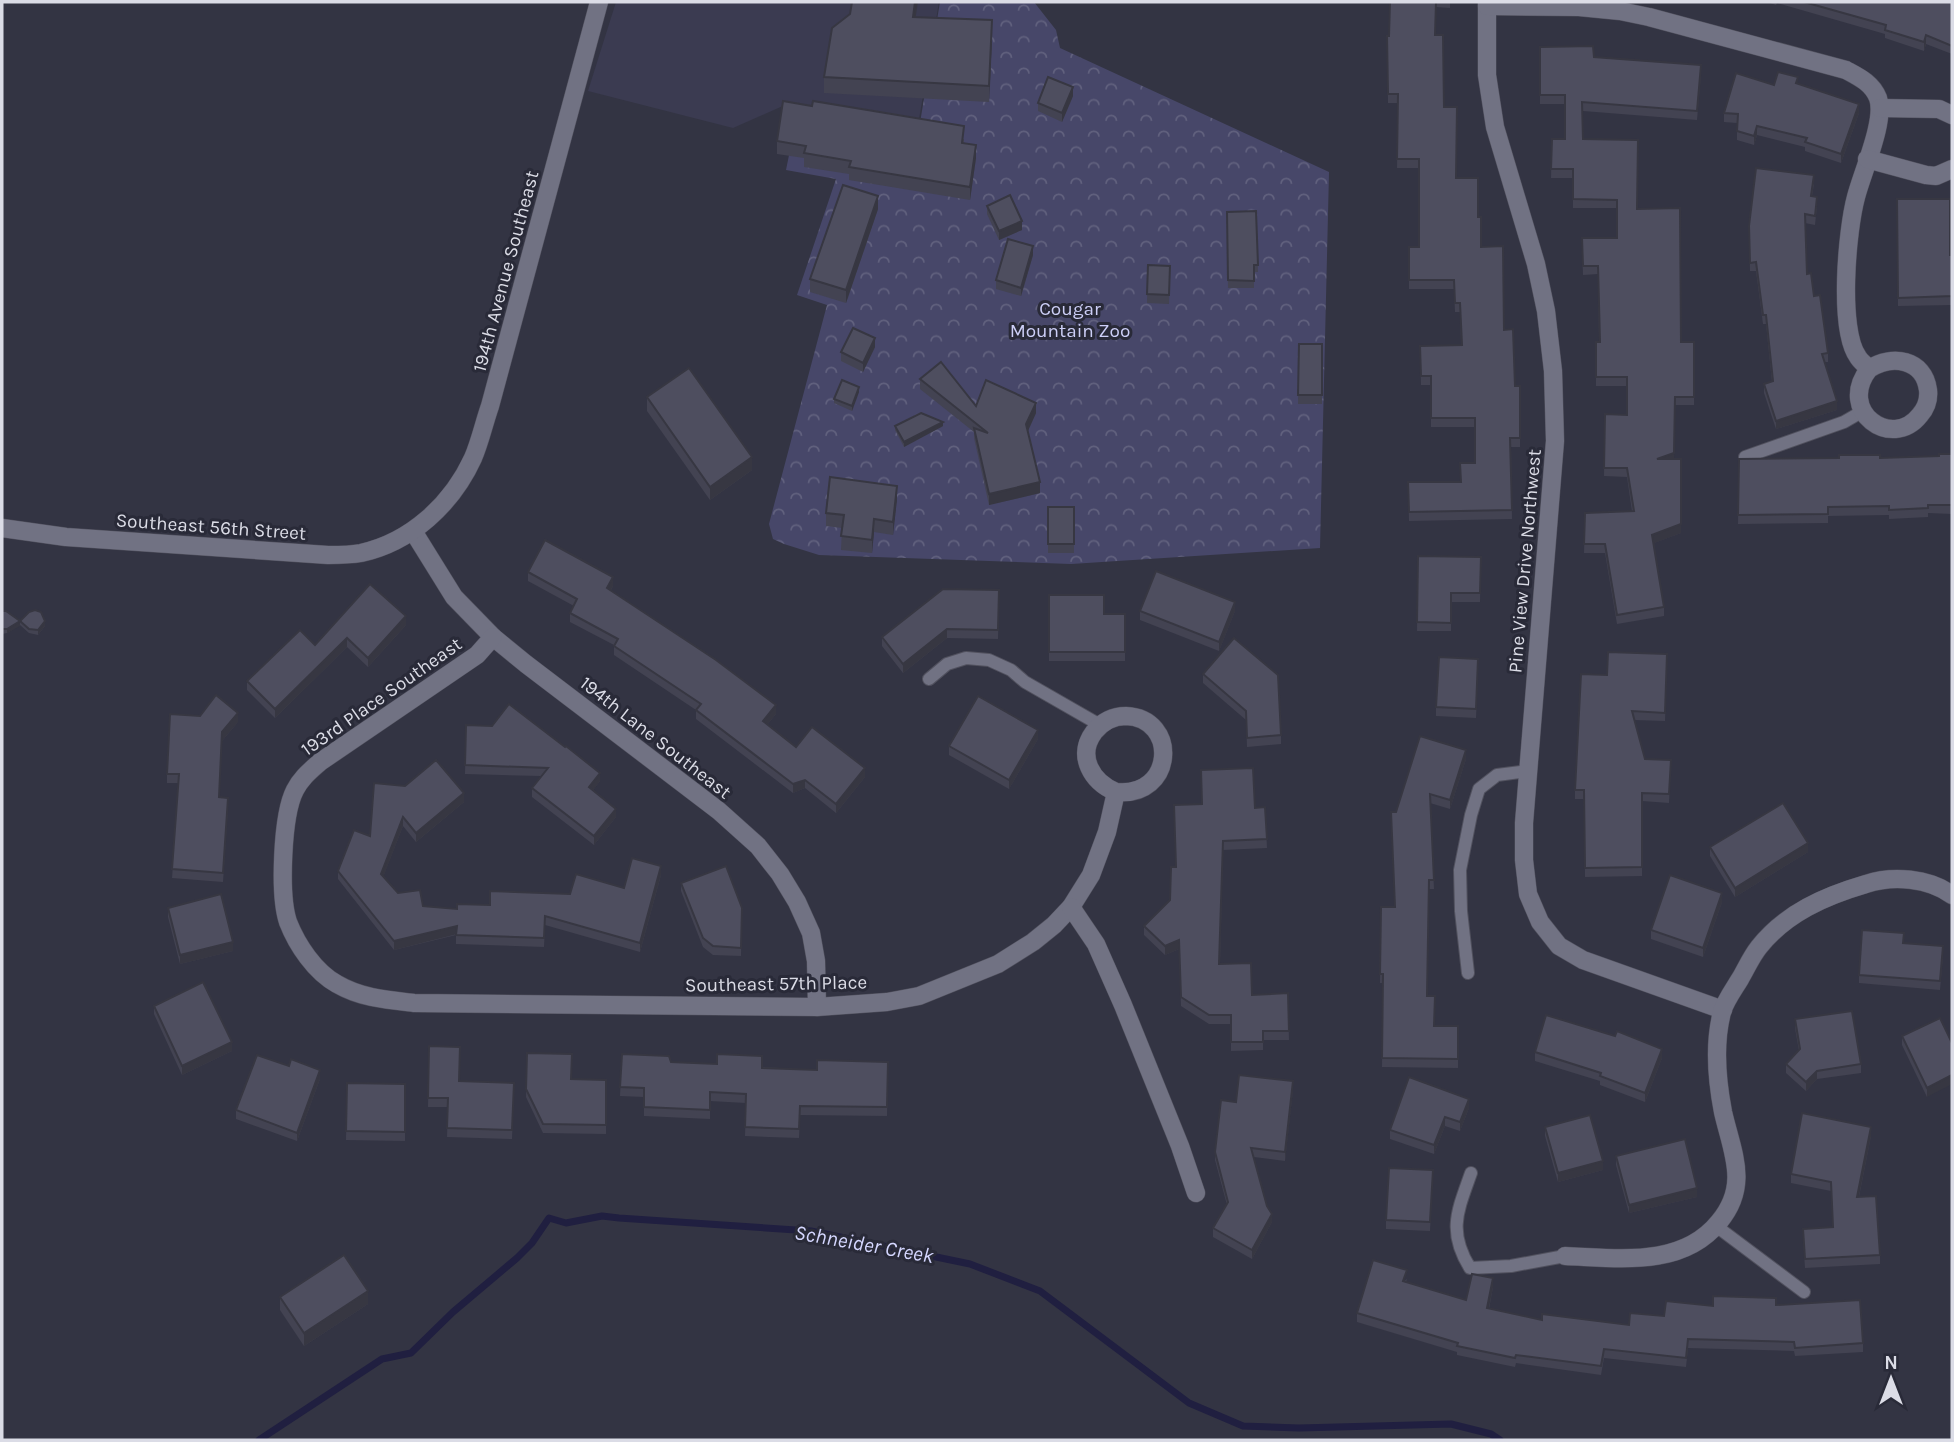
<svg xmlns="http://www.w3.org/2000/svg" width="1954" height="1442" font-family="Karla,sans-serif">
<defs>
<pattern id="forest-crowns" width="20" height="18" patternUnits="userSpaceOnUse" patternTransform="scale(1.75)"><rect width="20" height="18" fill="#474769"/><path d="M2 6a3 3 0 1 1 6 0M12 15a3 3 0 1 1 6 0" fill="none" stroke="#61617e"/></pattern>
</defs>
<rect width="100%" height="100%" fill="#333443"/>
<polygon fill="#3b3b51" points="616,2 939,2 918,125 785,105 733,128 588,91"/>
<polygon fill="url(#forest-crowns)" points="940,2 1034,2 1056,30 1060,48 1329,172 1320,548 1071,564 819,555 784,544 773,539 769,524 827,305 797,295 836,179 786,170 798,111 919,129"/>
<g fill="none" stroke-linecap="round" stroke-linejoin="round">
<polyline stroke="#201f40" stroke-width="7" points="259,1440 382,1359 411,1353 453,1312 517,1258 532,1243 549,1218 566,1223 602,1216 619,1218 811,1231 970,1264 1040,1291 1189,1403 1243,1426 1299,1428 1451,1424 1491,1434 1500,1440"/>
<defs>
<g id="service">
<polyline points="1745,457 1844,422 1863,411"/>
<polyline points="929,679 947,664 966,658 989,660 1011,670 1025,682 1100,725"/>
<polyline points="1468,973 1461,911 1460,870 1471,815 1479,789 1497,775 1528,771"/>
<path d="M1471 1173C1458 1210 1447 1231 1470 1268L1511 1266 1565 1256"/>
<polyline points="1716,1226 1804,1292"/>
</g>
<g id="minor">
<polyline points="1487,2 1487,75 1495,127 1536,264 1546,311 1553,371 1555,441 1524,823 1524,860 1528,894 1540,922 1559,946 1583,960 1723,1010"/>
<path d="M1487 6 1579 7 1620 11 1649 17 1846 70C1859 77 1872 83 1878 98 1886 120 1862 173 1856 197 1847 230 1838 330 1858 357 1860 361 1866 365 1869 369 1836 411 1892 451 1920 415 1926 408 1929 399 1928 390 1924 359 1892 354 1869 369"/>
<polyline points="1880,108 1939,109 1952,115"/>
<polyline points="1867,159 1926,175 1936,176 1952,169"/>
<polyline points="413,531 454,597 493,637 526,664 719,811 758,846 780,874 797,902 811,933 816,961 817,1007"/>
<path d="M493 637 477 655 320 762C310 771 301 778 295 790 282 815 279 895 288 922 297 945 315 972 337 984 361 998 387 1000 414 1003L817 1007 887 1002 919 996 998 964 1033 942 1054 925 1071 907 1091 875 1107 832 1116 792C1092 782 1076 756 1094 732 1102 722 1113 716 1126 716 1179 718 1175 798 1116 792"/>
<polyline points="1071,907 1096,944 1123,1005 1180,1146 1196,1193"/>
<path d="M1565 1256C1618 1258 1682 1268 1719 1222 1750 1185 1732 1152 1723 1112 1717 1081 1714 1043 1722 1012 1725 1001 1734 989 1740 979 1746 969 1751 957 1759 947 1786 913 1825 896 1866 884 1893 875 1929 878 1952 895"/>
</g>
<path id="tertiary" d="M2 528 66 537 328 555C339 555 350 555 361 553 411 542 452 504 473 458 480 442 484 423 490 406L599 2"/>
</defs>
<use href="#service" stroke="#51515e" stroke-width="14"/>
<use href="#minor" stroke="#51515e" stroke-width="19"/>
<use href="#tertiary" stroke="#51515e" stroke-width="19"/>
<use href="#service" stroke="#717283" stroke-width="12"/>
<use href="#minor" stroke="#717283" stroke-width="18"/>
<use href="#tertiary" stroke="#717283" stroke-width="18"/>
</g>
<g fill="#434352">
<polygon points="852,2 918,2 915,17 992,36 989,102 824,93 824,77 850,14"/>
<polygon points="1390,2 1450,2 1450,8 1436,7 1435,35 1444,107 1456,178 1478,217 1481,247 1504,330 1515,386 1520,386 1520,447 1511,447 1512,519 1409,521 1408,482 1460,482 1475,463 1475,427 1431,427 1431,385 1421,385 1420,346 1461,345 1460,312 1455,312 1454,289 1409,289 1409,247 1419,247 1419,168 1397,168 1398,103 1388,103 1387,36 1389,36"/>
<polygon points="1767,2 1952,2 1952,54 1926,44 1924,51 1885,38 1885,34 1777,3 1776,5"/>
<polygon points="1540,47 1594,57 1701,74 1697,120 1583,111 1583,139 1637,209 1681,342 1694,342 1694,405 1675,405 1674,459 1681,533 1654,543 1664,607 1664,616 1617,624 1605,553 1584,553 1585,513 1632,511 1627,477 1604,476 1605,414 1627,415 1627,386 1596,386 1596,342 1599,342 1598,274 1583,275 1582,247 1617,238 1617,208 1573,208 1573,178 1551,178 1552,139 1565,139 1565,104 1540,104"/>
<polygon points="1798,83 1859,113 1841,163 1805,151 1805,147 1757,135 1754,145 1737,140 1737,123 1724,122 1724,113 1774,85"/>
<polygon points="1073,96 1062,122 1038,111 1038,103"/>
<polygon points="964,139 964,143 976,158 970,200 849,180 849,174 804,167 804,158 777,154 777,141"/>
<polygon points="1814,184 1812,196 1817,206 1815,225 1805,223 1807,274 1814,296 1828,353 1828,362 1824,362 1837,410 1776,429 1764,393 1764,384 1772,382 1766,324 1763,324 1756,271 1750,271 1749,235"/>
<polygon points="1897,199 1950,255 1952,255 1952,305 1898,306"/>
<polygon points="987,206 1022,230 999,240 987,214"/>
<polygon points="878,209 846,303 810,292 810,279"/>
<polygon points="1256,211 1258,272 1254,272 1254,288 1228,288 1227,212"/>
<polygon points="1033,255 1021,296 996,289 996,280"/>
<polygon points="1148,265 1170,266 1169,304 1147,303"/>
<polygon points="1299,344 1322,344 1322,404 1298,404"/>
<polygon points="875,347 863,372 841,361 841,352"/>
<polygon points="920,379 976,406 1036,413 1028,431 1040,493 989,505 974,438 974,432 920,389"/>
<polygon points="859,392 852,411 834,403 834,399"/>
<polygon points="647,397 752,470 710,500 647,411"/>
<polygon points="895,426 943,426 904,447 895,430"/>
<polygon points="1952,454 1952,514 1928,513 1928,517 1889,519 1889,515 1828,516 1828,523 1738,524 1739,459 1880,458 1939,456"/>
<polygon points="897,499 893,535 874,532 872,553 841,550 842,528 826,526 826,513"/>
<rect x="1048" y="507" width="26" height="46"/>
<polygon points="1418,556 1481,557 1480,602 1451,602 1451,631 1417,631"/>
<polygon points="528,572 613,586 611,590 776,714 767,725 796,747 865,777 836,813 805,788 793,793 696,719 696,710 614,655 614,645 570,622 570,613 574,606 528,581"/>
<polygon points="999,590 998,639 947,638 903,673 882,646 882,637"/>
<polygon points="1049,595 1104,614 1125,614 1125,661 1049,661"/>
<polygon points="2,611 20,621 45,626 38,635 29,633 20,625 7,633 2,634"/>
<polygon points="1140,611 1235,611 1219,651 1140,620"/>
<polygon points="406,625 368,667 347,647 275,718 247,690 247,681 315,645"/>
<polygon points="1667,654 1665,721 1634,720 1645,759 1671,760 1669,803 1642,801 1642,876 1585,877 1584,799 1575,799 1575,790 1607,675"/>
<polygon points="1478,668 1476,718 1436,716 1436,707"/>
<polygon points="1203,674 1281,735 1281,744 1247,747 1246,720 1203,683"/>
<polygon points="238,722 222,741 219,797 228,807 223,882 172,878 179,783 167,783 167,774"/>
<polygon points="466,725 600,781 593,790 616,817 594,845 532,797 532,788 541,776 465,774"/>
<polygon points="1038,739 1009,789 949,755 949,746"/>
<polygon points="1466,759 1450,809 1430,803 1434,889 1429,889 1427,996 1435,1026 1458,1026 1458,1068 1382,1067 1383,983 1380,983 1381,907 1394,907 1396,812"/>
<polygon points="405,786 464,802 416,842 403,826 383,877 398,893 423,906 457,909 624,888 661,875 640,952 545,925 544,947 456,944 456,935 394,950 338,879 338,871 370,836"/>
<polygon points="1265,807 1267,848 1223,850 1220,964 1252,995 1288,993 1289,1040 1263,1040 1263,1050 1231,1051 1231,1024 1209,1024 1181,1006 1179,949 1165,955 1144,935 1144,926 1170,900 1176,867 1255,808"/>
<polygon points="1710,847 1808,852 1735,897 1710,856"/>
<polygon points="681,883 742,908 741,956 713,955 703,947 681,891"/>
<polygon points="1722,902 1703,957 1651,939 1651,930"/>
<polygon points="168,908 233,951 180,964 168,917"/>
<polygon points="1904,943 1943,955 1940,990 1859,983 1859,975"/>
<polygon points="154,1006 232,1051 182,1075 154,1014"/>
<polygon points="1940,1018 1927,1097 1902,1045 1902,1036"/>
<polygon points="1795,1019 1861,1064 1861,1073 1817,1079 1806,1091 1786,1073 1786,1064 1799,1051 1795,1028"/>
<polygon points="429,1046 460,1081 514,1083 512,1139 447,1137 448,1107 428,1107"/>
<polygon points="1535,1052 1662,1058 1645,1102 1600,1085 1600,1081 1535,1061"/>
<polygon points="527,1053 572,1079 606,1080 606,1134 543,1133 526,1097"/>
<polygon points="622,1054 671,1062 817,1070 888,1062 887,1116 800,1115 799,1138 745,1136 746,1103 710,1101 710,1119 644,1116 644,1097 620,1096"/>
<polygon points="320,1079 297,1141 236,1119 236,1110"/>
<polygon points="347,1083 405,1084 405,1141 346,1140"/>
<polygon points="1293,1090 1285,1161 1254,1157 1267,1206 1272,1222 1252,1259 1213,1237 1213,1228 1227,1205 1215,1160 1215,1152 1236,1102"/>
<polygon points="1469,1108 1460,1131 1445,1126 1434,1154 1390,1139 1390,1130"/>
<polygon points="1545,1127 1603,1170 1558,1182 1545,1136"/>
<polygon points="1871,1136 1859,1197 1880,1255 1880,1264 1805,1268 1803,1238 1833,1227 1831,1191 1791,1183 1791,1174"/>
<polygon points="1616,1156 1697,1197 1629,1213 1616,1165"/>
<polygon points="1433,1170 1430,1231 1386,1229 1386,1220"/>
<polygon points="1407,1279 1406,1282 1466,1300 1493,1287 1489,1309 1542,1320 1629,1325 1713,1306 1776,1305 1863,1343 1863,1352 1795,1356 1794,1351 1688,1348 1686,1367 1604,1358 1601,1375 1516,1363 1515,1367 1457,1355 1457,1352 1357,1322 1357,1313"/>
<polygon points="280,1297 368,1304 304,1346 280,1310"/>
</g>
<g fill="#373742">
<polygon points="915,2 918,2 913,33 913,17"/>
<polygon points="992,20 992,36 989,102 989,86"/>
<polygon points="1926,35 1926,44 1924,51 1924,42"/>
<polygon points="1073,87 1073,96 1062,122 1062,113"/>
<polygon points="1859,104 1859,113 1841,163 1841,154"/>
<polygon points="1757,126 1757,135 1754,145 1754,136"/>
<polygon points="976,145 976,158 970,200 970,187"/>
<polygon points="878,196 878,209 846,303 846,290"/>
<polygon points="1022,221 1022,230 999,240 999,231"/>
<polygon points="1033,246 1033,255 1021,296 1021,288"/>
<polygon points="875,338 875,347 863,372 863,363"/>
<polygon points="859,387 859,392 852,411 852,406"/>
<polygon points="1675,397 1674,462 1657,467"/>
<polygon points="1837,401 1837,410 1776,429 1776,421"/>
<polygon points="1036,403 1036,413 1026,435 1026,424"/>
<polygon points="943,422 943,426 904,447 904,442"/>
<polygon points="752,457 752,470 710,500 710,487"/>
<polygon points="1681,459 1681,533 1652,544 1652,535"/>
<polygon points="1040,482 1040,493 989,505 989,494"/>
<polygon points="897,486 897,499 893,535 893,522"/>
<polygon points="874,519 874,532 872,553 872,540"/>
<polygon points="613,577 613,586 607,597 607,588"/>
<polygon points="1235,602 1235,611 1219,651 1219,642"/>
<polygon points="406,616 406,625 368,667 368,658"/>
<polygon points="20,621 20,626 7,633 7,629"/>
<polygon points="45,621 45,626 38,635 38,630"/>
<polygon points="947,629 947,638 903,673 903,664"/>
<polygon points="347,638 347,647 275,718 275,709"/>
<polygon points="776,705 776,714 763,730 763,721"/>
<polygon points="238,713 238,722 222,741 222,732"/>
<polygon points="1038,730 1038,739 1009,789 1009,780"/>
<polygon points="1466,750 1466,759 1450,809 1450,800"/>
<polygon points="865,768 865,777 836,813 836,804"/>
<polygon points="600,773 600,781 589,796 589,787"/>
<polygon points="805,780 805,788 793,793 793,784"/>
<polygon points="464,793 464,802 416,842 416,833"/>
<polygon points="616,809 616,817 594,845 594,836"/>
<polygon points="403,817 403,826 381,883 381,874"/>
<polygon points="1808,843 1808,852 1735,897 1735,888"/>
<polygon points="661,866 661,875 640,952 640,943"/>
<polygon points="1722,893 1722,902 1703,957 1703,948"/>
<polygon points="457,926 457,934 394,950 394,941"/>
<polygon points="1179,940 1179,949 1165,955 1165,946"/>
<polygon points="233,942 233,951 180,964 180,955"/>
<polygon points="232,1042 232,1051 182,1075 182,1066"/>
<polygon points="1662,1049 1662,1058 1645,1102 1645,1093"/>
<polygon points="320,1070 320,1079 297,1141 297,1133"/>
<polygon points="1817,1071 1817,1079 1806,1091 1806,1082"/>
<polygon points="1952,1075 1952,1084 1927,1097 1927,1088"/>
<polygon points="1293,1081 1293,1090 1285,1161 1285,1152"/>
<polygon points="1469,1099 1469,1108 1460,1131 1460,1122"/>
<polygon points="1445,1117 1445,1126 1434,1154 1434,1145"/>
<polygon points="1871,1127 1871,1136 1857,1206 1857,1197"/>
<polygon points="1603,1161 1603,1170 1558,1182 1558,1173"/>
<polygon points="1697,1188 1697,1197 1629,1213 1629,1205"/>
<polygon points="1272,1214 1272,1222 1252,1259 1252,1250"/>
<polygon points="1493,1278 1493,1287 1487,1317 1487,1308"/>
<polygon points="368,1291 368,1304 304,1346 304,1333"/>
</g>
<g fill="#4e4e5f" stroke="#373742" stroke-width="2">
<polygon points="852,2 915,2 913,17 992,20 989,86 824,77 832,28 850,14"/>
<polygon points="1390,2 1436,2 1435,35 1443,35 1444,107 1457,107 1456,178 1478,178 1478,217 1481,217 1481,247 1503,246 1504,330 1513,329 1515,386 1520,386 1520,438 1510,438 1512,510 1409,512 1408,482 1461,482 1460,463 1475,463 1475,418 1431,418 1431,376 1421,376 1420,346 1462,345 1460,303 1455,303 1454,280 1409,280 1409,247 1419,247 1419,159 1397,159 1398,94 1388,94 1387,36 1389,36"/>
<polygon points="1804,2 1952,2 1952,46 1926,35 1924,42 1885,30 1886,25"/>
<polygon points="1593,46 1594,57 1701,65 1697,111 1582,102 1583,139 1638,140 1637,209 1680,208 1681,342 1694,342 1694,397 1675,397 1674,453 1657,459 1681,459 1681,524 1652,535 1664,607 1617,615 1605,544 1584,544 1585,513 1634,511 1627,468 1604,468 1605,414 1627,415 1627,377 1596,377 1596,342 1600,342 1598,266 1583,266 1582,238 1617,238 1617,200 1573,199 1573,169 1551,169 1552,139 1565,139 1565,95 1540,95 1540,47"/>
<polygon points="1778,72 1798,77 1796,83 1859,104 1841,154 1805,142 1807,138 1757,126 1754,136 1737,131 1738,114 1724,113 1736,73 1774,85"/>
<polygon points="1048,77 1073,87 1062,113 1038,103"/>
<polygon points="783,101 812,106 813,101 964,126 962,143 976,145 970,187 849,167 851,161 804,153 806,146 777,141"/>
<polygon points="1756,168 1814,175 1811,196 1817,197 1815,216 1805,214 1807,274 1811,273 1814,296 1820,295 1828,353 1822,354 1837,401 1776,421 1764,384 1773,381 1766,315 1763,315 1756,262 1750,263 1749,226"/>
<polygon points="843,185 878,196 846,290 810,279"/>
<polygon points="1010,195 1022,221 999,231 987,206"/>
<polygon points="1897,199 1950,199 1950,255 1952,255 1952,296 1898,298"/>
<polygon points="1256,211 1258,265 1254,265 1254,281 1228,280 1227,212"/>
<polygon points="1008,239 1033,246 1021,288 996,280"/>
<polygon points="1148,265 1170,266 1169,295 1147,294"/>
<polygon points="853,328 875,338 863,363 841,352"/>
<polygon points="1299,344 1322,344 1322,395 1298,395"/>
<polygon points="941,362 976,406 986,380 1036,403 1026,424 1040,482 989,494 974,428 988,433 920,379"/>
<polygon points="689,368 752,457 710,487 647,397"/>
<polygon points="842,380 859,387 852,406 834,399"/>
<polygon points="921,413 943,422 904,442 895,426"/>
<polygon points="1939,454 1952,454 1952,505 1928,505 1928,508 1889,510 1889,506 1828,507 1828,514 1738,515 1739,459 1839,458 1839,455 1880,455 1880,458 1939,456"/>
<polygon points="830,477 897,486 893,522 874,519 872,540 841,536 844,515 826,513"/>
<rect x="1048" y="507" width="26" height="37"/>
<polygon points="545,540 613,577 607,588 716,660 776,705 763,721 796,747 812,727 865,768 836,804 805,780 793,784 696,710 701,704 614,646 618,639 570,613 577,599 528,572"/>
<polygon points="1418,556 1481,557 1480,593 1451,593 1451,623 1417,622"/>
<polygon points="1156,571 1235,602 1219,642 1140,611"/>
<polygon points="370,584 406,616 368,658 347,638 275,709 247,681 300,630 315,645"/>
<polygon points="943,589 999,590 998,630 947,629 903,664 882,637"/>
<polygon points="1049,595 1104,595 1104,614 1125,614 1125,652 1049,652"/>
<polygon points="35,610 41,612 45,621 38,630 29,629 20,621 29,612"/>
<polygon points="2,611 6,611 20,621 7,629 2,629"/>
<polygon points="1234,638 1278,675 1281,735 1247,738 1246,711 1203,674"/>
<polygon points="1608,652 1667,654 1665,713 1632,711 1645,759 1671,760 1669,794 1642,793 1642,867 1585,868 1584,790 1575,790 1581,674 1607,675"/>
<polygon points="1439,657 1478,659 1476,709 1436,707"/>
<polygon points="216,695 238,713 222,732 219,797 228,798 223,873 172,869 179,774 167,774 170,714 200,716"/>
<polygon points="978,696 1038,730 1009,780 949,746"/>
<polygon points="509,704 565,747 566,746 600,773 589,787 616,809 594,836 532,788 548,768 465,765 466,725 492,726"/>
<polygon points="1420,736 1466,750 1450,800 1430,794 1434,880 1429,880 1427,996 1435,996 1434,1026 1458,1026 1458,1059 1382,1058 1383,974 1380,974 1381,907 1395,907 1391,812 1396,812"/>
<polygon points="436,760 464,793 416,833 403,817 381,874 398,893 420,890 423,906 457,909 457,904 490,905 490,891 570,894 576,874 624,888 632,858 661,866 640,943 545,916 544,938 456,935 457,926 394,941 338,871 354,830 370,836 374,783 405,786"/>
<polygon points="1253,768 1255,808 1265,807 1267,839 1223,841 1219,964 1251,963 1252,995 1288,993 1289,1031 1263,1031 1263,1042 1231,1042 1231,1015 1209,1015 1181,997 1179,940 1165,946 1144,926 1170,900 1171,867 1176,867 1174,805 1202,804 1201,770"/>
<polygon points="1783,803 1808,843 1735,888 1710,847"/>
<polygon points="726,866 742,908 741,948 713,946 703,938 681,883"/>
<polygon points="1670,875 1722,893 1703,948 1651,930"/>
<polygon points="221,894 233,942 180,955 168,908"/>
<polygon points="1862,930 1904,933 1903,943 1943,946 1940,981 1859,975"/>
<polygon points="203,982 232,1042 182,1066 154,1006"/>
<polygon points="1852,1011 1861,1064 1817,1071 1806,1082 1786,1064 1800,1049 1795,1019"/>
<polygon points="1546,1015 1615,1036 1617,1031 1662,1049 1645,1093 1600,1076 1601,1073 1535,1052"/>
<polygon points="1940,1018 1952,1043 1952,1075 1927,1088 1902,1036"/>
<polygon points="429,1046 460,1047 459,1081 514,1083 512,1130 447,1128 448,1098 428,1098"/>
<polygon points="527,1053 572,1054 571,1079 606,1080 606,1125 543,1124 526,1089"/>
<polygon points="622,1054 669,1056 671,1062 717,1064 717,1054 762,1056 762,1068 817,1070 817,1060 888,1062 887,1107 800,1106 799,1129 745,1127 746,1094 710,1092 710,1110 644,1107 644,1088 620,1087"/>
<polygon points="257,1055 289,1066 291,1059 320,1070 297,1133 236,1110"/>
<polygon points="1239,1075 1293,1081 1285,1152 1251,1148 1267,1206 1272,1214 1252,1250 1213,1228 1228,1202 1215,1152 1221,1100 1236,1102"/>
<polygon points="1409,1077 1469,1099 1460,1122 1445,1117 1434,1145 1390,1130"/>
<polygon points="347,1083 405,1084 405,1132 346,1131"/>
<polygon points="1802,1113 1871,1127 1857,1197 1876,1196 1880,1255 1805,1259 1803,1229 1833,1227 1831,1182 1791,1174"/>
<polygon points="1590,1115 1603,1161 1558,1173 1545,1127"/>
<polygon points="1685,1139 1697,1188 1629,1205 1616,1156"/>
<polygon points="1389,1168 1433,1170 1430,1222 1386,1220"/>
<polygon points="344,1255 368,1291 304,1333 280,1297"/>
<polygon points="1373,1260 1407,1270 1403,1281 1466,1300 1472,1274 1493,1278 1487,1308 1542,1320 1542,1314 1629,1325 1630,1313 1664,1316 1666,1301 1713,1306 1713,1296 1776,1298 1776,1305 1860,1300 1863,1343 1795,1348 1794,1342 1688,1339 1686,1358 1604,1349 1601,1366 1516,1355 1515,1358 1457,1346 1458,1343 1357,1313"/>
</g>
<g text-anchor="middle" stroke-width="6" stroke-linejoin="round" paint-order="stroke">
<g font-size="19" fill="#dbdce6" stroke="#292a38">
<text transform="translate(505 271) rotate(-75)" y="7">194th Avenue Southeast</text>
<text transform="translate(211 526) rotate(4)" y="7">Southeast 56th Street</text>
<text transform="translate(1524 561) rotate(-85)" y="7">Pine View Drive Northwest</text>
<text transform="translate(381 696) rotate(-35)" y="7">193rd Place Southeast</text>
<text transform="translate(656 737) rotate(38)" y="7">194th Lane Southeast</text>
<text transform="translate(776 983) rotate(-1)" y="7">Southeast 57th Place</text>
</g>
<g font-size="19" fill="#cdcff7" stroke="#292a38">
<text x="1070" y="315">Cougar<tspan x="1070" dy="22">Mountain Zoo</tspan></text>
</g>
<g font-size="21" font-style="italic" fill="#d4d6fe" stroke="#292a38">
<text transform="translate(864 1244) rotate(10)" y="7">Schneider Creek</text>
</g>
</g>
<rect width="1954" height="1442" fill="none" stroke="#dbdce6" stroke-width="7"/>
<g transform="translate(1891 1379)" stroke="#292a38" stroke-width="5" paint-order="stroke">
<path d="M0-5L12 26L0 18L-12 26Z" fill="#dbdce6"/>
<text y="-10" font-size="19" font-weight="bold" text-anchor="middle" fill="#dbdce6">N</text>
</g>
</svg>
